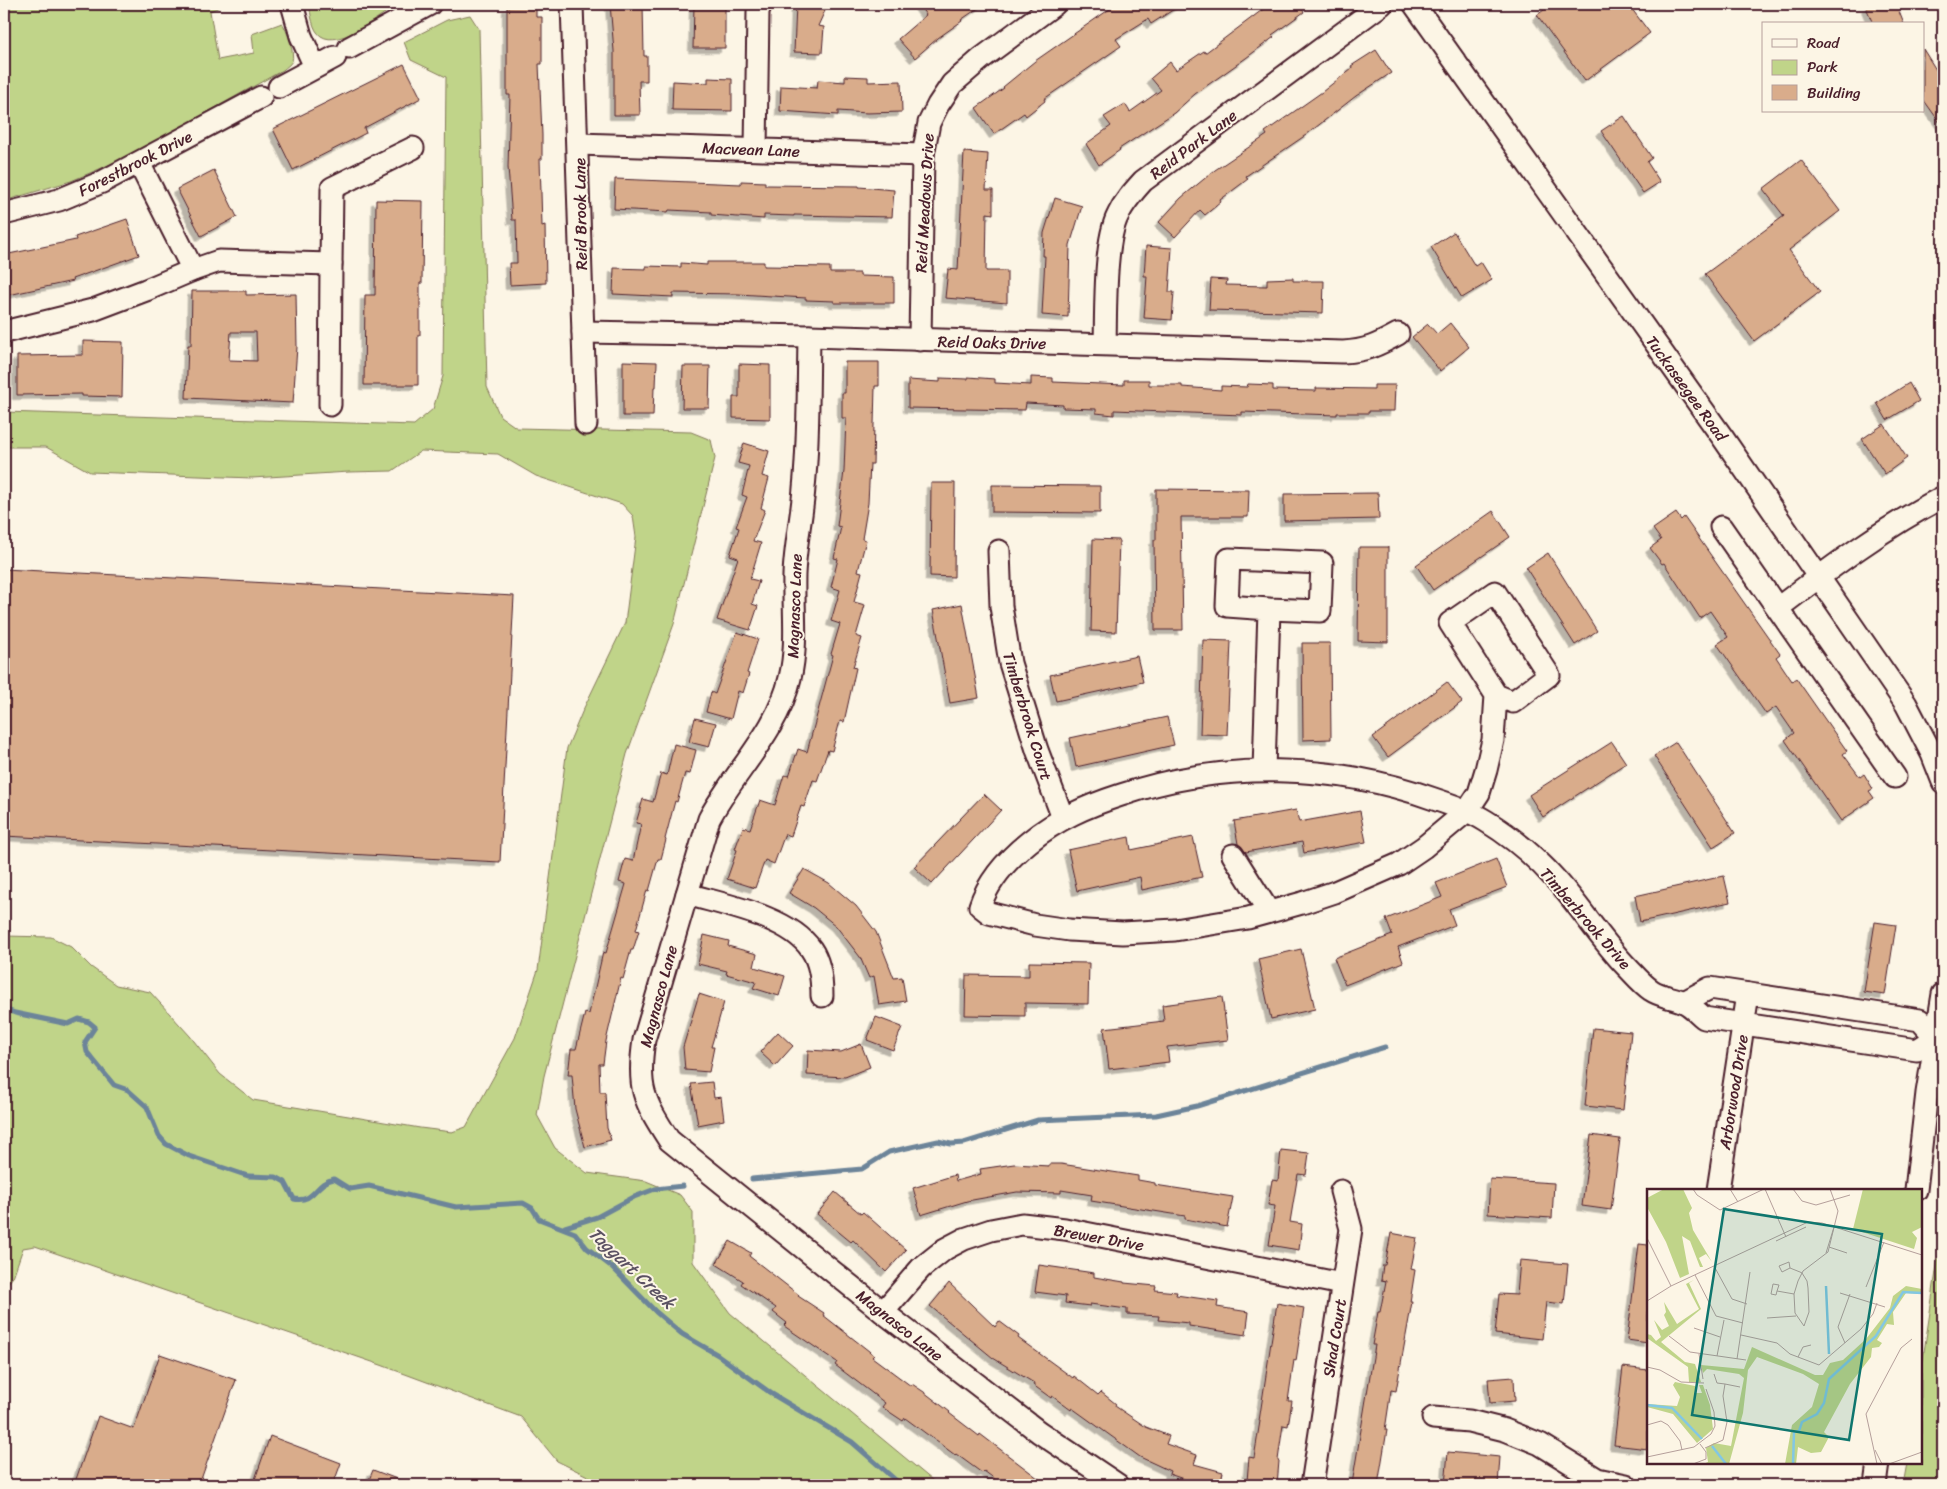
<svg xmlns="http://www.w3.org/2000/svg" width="1947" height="1489" font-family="Sriracha,sans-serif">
<defs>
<filter id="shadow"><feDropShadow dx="-4.5" dy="4.5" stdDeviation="0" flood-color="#0004"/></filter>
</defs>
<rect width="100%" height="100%" fill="#fcf5e5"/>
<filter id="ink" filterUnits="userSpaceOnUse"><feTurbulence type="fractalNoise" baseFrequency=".02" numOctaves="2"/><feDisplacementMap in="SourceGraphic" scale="10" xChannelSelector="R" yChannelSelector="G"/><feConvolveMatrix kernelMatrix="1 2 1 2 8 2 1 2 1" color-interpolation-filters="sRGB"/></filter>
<g filter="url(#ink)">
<g fill="#c0d489" stroke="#857a5a">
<path d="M4 4H227L210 11 218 60 254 53 252 34 282 23C287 29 295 54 292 61 290 65 286 67 283 70L123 159 71 181 4 201Z"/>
<path d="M309 4H398C382 14 340 49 321 36 312 30 311 14 309 4Z"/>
<polygon points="470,15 479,29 487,387 500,416 517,428 691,432 711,440 715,458 674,624 627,754 544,1076 537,1115 555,1148 587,1173 646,1181 680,1195 693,1212 693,1262 730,1313 938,1485 606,1485 557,1461 521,1417 381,1365 35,1246 23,1248 13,1277 4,1288 4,936 51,937 71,947 91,967 116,985 150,992 190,1036 220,1074 253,1100 420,1128 452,1132 466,1127 515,1038 538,970 567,748 583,710 625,623 636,537 633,516 622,504 536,476 498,454 421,451 392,471 349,472 252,478 90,472 46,447 4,447 4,412 414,425 433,409 443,376 446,77 411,60 404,42 447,20"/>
<polygon points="1943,1225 1943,1485 1903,1485 1907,1463 1921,1463 1921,1372"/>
</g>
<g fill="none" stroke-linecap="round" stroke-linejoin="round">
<g stroke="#6c8499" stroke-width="5">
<polyline points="4,978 4,979"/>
<path d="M4 1006 7 1010 15 1013 68 1024 79 1019 89 1022 95 1027 85 1042 87 1052 114 1085 128 1090 147 1107 159 1136 166 1144 189 1156 248 1176 276 1177 285 1182 294 1199C315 1203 314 1183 334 1179L350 1189 369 1186 456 1207 523 1203 532 1208 539 1219 575 1233 587 1248 612 1267 656 1312 682 1334 718 1355 772 1394 852 1442 901 1485"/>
<polyline points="752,1179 862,1169 889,1152 938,1141 951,1144 964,1143 1038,1120 1156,1115 1197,1106 1385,1047"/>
<polyline points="565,1227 597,1217 634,1197 655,1189 683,1186"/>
</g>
</g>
<g fill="#d9ac8b" stroke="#4a1f2b" fill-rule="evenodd" filter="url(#shadow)">
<polygon points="610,4 643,4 644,56 647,56 647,81 639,81 640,115 614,115 614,51"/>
<polygon points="694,4 725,4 725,48 693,48"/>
<polygon points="796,4 828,4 818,26 824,27 822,53 794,52"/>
<polygon points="918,4 984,4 961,20 962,21 938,38 915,58 898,39 926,15"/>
<polygon points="1117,4 1182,4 1151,24 1148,19 1116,39 1121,46 1044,99 1045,101 1026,116 1024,113 994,134 976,108 1004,88 1003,87 1035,61"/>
<polygon points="1270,4 1298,4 1304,12 1272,35 1274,37 1246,58 1195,94 1174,113 1119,149 1120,150 1099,165 1086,144 1111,126 1104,117 1125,104 1130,112 1161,90 1151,78 1170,62 1176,70 1204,51 1205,53"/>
<polygon points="1552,4 1628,4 1650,33 1585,81 1537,15"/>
<polygon points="1873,4 1896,4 1904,24 1873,24 1866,7"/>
<polygon points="536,6 536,17 542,17 542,64 539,64 542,135 542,159 540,159 542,226 545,225 546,283 510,285 509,263 517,263 516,220 512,220 508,167 510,95 507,95 507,7"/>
<polygon points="1923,49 1943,81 1943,127 1923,99"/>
<polygon points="1376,50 1391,73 1356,96 1306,135 1246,176 1248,179 1220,200 1221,202 1205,215 1200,210 1175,237 1159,222 1181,198 1215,170 1267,135 1265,132 1322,92 1352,68 1351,66"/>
<polygon points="404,64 421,98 364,128 366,133 293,170 273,129"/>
<polygon points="845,76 868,77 868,82 901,81 902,112 867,113 838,111 838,115 780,111 781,86 817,88 818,80 845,82"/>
<polygon points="708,78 732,79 732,111 672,110 673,81 708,83"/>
<polygon points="1624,116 1652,158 1647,162 1660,182 1643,193 1601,131"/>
<polygon points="964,152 988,154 986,190 993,190 993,214 987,213 986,271 1007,271 1007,303 945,298 948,269 958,270"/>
<polygon points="1801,160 1840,211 1789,250 1820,292 1754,341 1705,274 1784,216 1763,189"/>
<polygon points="214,170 237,217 201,236 177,189"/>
<polygon points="615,179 741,184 741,181 765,182 765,185 859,186 859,187 894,190 892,217 794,215 794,216 764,215 764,219 711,215 711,212 669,210 668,212 614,209"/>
<polygon points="1055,198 1082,206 1070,245 1068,317 1042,315 1045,256 1043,256 1044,233"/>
<polygon points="376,200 423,201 422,283 420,283 420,335 418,335 418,385 364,385 365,295 375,295"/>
<polygon points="127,219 139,255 72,279 73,281 4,296 4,255 76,240 75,237"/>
<polygon points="1454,232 1475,266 1481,262 1492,280 1462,298 1431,247"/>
<polygon points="1146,246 1172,248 1169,292 1174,292 1172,320 1144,318 1147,276 1144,276"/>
<polygon points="707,262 764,262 764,266 830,267 830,273 860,273 860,276 894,277 894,303 834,303 834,301 806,300 806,298 738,294 673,293 673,297 613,294 614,268 646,269 646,266 681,267 681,263 707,265"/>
<polygon points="1293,278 1293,281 1324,281 1323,313 1209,310 1211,279 1227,280 1226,285 1267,286 1267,279"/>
<path d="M192 291H246V295L296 294 297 347 293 403 186 398 188 345H191ZM231 332H256L257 361 229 360Z"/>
<polygon points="1450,323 1469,347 1440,371 1412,337 1428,324 1437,334"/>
<polygon points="83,341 123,342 122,397 82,396 82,394 17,395 17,356 83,355"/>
<polygon points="623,361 657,362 656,387 654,387 653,416 623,416"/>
<polygon points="845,362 879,362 879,386 875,386 873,464 870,464 868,503 862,539 866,540 858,571 862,572 854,602 865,605 856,636 862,638 853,667 856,668 844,722 840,721 832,751 828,750 817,781 813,780 804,807 801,806 791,836 785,834 774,864 765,860 755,888 727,879 737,850 735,849 743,827 750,829 760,800 775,805 784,775 789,776 798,749 807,752 833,655 831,654 840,624 831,621 840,590 831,587 838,559 834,558 841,527 837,526 844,471 846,418 842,418 842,393 845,393"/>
<polygon points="739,364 770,365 770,419 733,418 733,397 739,397"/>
<polygon points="683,366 710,366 709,408 682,408"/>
<polygon points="968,377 995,379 995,383 1031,385 1031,377 1053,378 1053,382 1124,385 1124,380 1149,380 1149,385 1182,385 1182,387 1221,390 1221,386 1247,387 1248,384 1273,385 1273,390 1316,391 1316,388 1374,389 1374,385 1395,385 1394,411 1369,411 1369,413 1337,413 1337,415 1242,412 1242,415 1114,410 1114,415 1096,413 1096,409 1063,408 1063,405 1026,403 1025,410 908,408 908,380 940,382 940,378 968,379"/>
<polygon points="1909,383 1919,401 1887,420 1877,403"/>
<polygon points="1884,424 1907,458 1885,474 1862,439"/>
<polygon points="744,443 769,451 762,476 769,478 761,508 765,510 753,541 761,543 750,579 759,581 752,604 758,606 750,630 717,620 738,558 730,555 739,528 736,527 747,497 742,495 749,466 738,463"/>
<polygon points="931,483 955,483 954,577 930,576"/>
<polygon points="992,485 1100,486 1100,513 992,512"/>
<polygon points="1156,489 1249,490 1248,517 1181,517 1183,630 1155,630 1154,540 1156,540"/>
<polygon points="1378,493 1379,519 1284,521 1284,494"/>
<polygon points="1493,511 1510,537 1433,590 1416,565"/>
<polygon points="1676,513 1681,520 1684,517 1780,654 1776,657 1792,681 1796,678 1847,751 1843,754 1860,777 1864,774 1873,789 1869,791 1874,798 1841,821 1785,740 1794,733 1776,707 1766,714 1717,644 1728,637 1710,611 1700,618 1664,563 1662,564 1650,548 1661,540 1653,529"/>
<polygon points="1093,539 1119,540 1116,632 1091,631"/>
<polygon points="1359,547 1388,547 1388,642 1358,641"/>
<polygon points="1548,553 1597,631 1575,645 1526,568"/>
<polygon points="4,569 514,596 500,862 4,836"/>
<polygon points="962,604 979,698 950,703 933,610"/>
<polygon points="737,632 758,639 747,673 749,674 743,693 738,691 731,719 706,712 711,692 715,694"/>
<polygon points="1203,640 1231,641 1227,735 1200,734"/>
<polygon points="1302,643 1330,643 1331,739 1303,740"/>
<polygon points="1137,656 1143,682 1056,701 1050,675"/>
<polygon points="1447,682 1462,702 1388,757 1373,737"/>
<polygon points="1167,717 1174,745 1076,767 1070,738"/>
<polygon points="695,718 716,723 709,747 689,742"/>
<polygon points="1612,742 1626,763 1543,817 1529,795"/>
<polygon points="1676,742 1735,833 1713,847 1654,756"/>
<polygon points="674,744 696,750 690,774 685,773 677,802 675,801 665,839 666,840 661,859 658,859 649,891 647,890 636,930 639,931 633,950 631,950 623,979 621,978 606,1041 603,1064 599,1064 600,1092 605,1092 607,1128 611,1140 585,1147 575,1109 572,1075 568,1075 571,1049 576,1049 585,1013 589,1014 603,952 606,953 626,884 619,882 625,859 633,861 641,824 636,823 643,799 653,802 661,773 667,775"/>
<polygon points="984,794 1001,810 932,884 914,867"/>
<polygon points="1296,810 1299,822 1360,811 1366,842 1304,853 1302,842 1246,852 1238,844 1234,821"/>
<polygon points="1129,837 1131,850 1193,837 1202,877 1142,890 1140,877 1077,891 1068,850"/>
<polygon points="1496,859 1507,887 1449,909 1455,925 1398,947 1403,962 1345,985 1334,958 1392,935 1386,919 1442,897 1436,883"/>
<polygon points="804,869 829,883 856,906 876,932 894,978 902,977 906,1001 879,1005 874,976 869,978 860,957 836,926 814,908 789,893"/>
<polygon points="1724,876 1730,902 1640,922 1635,896"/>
<polygon points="1875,922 1896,925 1885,995 1864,992"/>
<polygon points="704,935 729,941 728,946 757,954 754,967 785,976 779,996 753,988 756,982 726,974 727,971 698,964"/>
<polygon points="1301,949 1315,1009 1271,1019 1258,959"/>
<polygon points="1029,962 1089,963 1088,1004 1025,1003 1025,1016 965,1015 966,975 1029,976"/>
<polygon points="699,994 724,1002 711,1047 714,1047 709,1072 685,1070 683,1047"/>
<polygon points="1222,997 1228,1040 1167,1047 1169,1062 1109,1069 1104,1028 1164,1021 1162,1005"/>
<polygon points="876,1017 902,1027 893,1050 867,1040"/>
<polygon points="1593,1028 1631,1032 1623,1110 1585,1106"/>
<polygon points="778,1032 793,1046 775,1066 760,1052"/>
<polygon points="861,1044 870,1067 845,1077 807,1075 808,1050 841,1052"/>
<polygon points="712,1082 714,1098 721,1097 724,1120 698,1125 691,1084"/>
<polygon points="1591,1135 1620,1139 1611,1210 1582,1206"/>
<polygon points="1281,1150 1309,1153 1306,1175 1298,1174 1290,1222 1302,1224 1299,1250 1269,1245 1275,1206 1268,1205 1272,1180 1278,1181"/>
<polygon points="1014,1164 1049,1166 1049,1164 1061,1164 1138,1176 1138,1180 1155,1183 1155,1185 1233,1197 1227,1227 1185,1219 1185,1216 1091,1201 1092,1195 1061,1190 1061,1193 1017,1192 967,1201 921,1215 913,1188 955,1175 956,1181 981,1174 980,1169"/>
<polygon points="1490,1179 1554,1183 1552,1218 1488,1214"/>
<polygon points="835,1192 861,1214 863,1212 906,1250 886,1272 853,1240 851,1242 817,1214"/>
<polygon points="1391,1233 1417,1238 1411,1269 1415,1270 1410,1302 1412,1302 1396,1391 1391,1390 1385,1430 1387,1430 1378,1485 1365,1485 1352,1484 1375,1345 1372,1345 1378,1312 1380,1312 1386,1281 1381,1280 1383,1265 1385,1265"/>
<polygon points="730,1241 751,1253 749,1256 799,1295 798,1296 824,1313 823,1315 874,1355 872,1357 911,1386 912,1384 924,1392 950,1412 949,1413 979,1436 980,1434 1047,1485 1003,1485 984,1471 982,1473 956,1454 955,1455 905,1418 903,1421 882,1407 885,1403 835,1365 837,1362 784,1326 787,1323 773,1312 776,1308 741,1284 743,1281 716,1264"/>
<polygon points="1639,1244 1648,1245 1648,1343 1627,1340"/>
<polygon points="1520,1260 1568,1264 1564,1304 1546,1302 1542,1339 1495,1334 1499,1294 1517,1295"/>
<polygon points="1039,1265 1094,1273 1094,1277 1124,1282 1124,1283 1156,1286 1155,1290 1177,1292 1176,1295 1218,1301 1217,1307 1249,1312 1246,1335 1189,1326 1189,1323 1158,1320 1159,1316 1127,1314 1127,1309 1090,1304 1090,1306 1065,1303 1066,1296 1035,1292"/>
<polygon points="949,1283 995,1327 999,1321 1019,1336 1018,1338 1073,1378 1074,1376 1098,1395 1101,1392 1116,1404 1115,1406 1146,1427 1169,1436 1166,1444 1197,1455 1194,1464 1223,1472 1220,1485 1201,1485 1169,1474 1170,1471 1140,1457 1072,1408 1071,1410 1052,1396 1051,1398 1033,1385 1034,1383 993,1358 930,1306"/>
<polygon points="1277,1303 1304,1308 1296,1361 1294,1360 1288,1401 1292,1401 1288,1426 1283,1425 1278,1460 1279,1461 1277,1485 1247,1481 1249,1457 1254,1458 1260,1421 1259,1421"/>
<polygon points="160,1354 236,1380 199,1485 74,1485 98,1416 134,1429"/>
<polygon points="1623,1367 1648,1370 1648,1449 1614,1445"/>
<polygon points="1514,1377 1515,1401 1490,1403 1488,1379"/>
<polygon points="270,1436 341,1463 333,1485 253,1485"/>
<polygon points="1448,1452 1500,1457 1498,1485 1445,1485"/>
<polygon points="373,1470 410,1484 409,1485 367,1485"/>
</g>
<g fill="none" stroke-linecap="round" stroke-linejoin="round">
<defs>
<g id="minor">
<polyline points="292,4 301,36 315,67"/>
<polyline points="572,4 586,424"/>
<polyline points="1414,4 1723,438 1906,704 1932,754 1943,782"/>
<polyline points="349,48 430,4"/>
<polyline points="279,87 335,57"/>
<polyline points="578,144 923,155"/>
<polyline points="756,149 758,11 761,4"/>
<polyline points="139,163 193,270"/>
<polyline points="4,214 59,200 102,182 261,97"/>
<polyline points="4,332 93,310 146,290 193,270 219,261 331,264 332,188 413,148"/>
<path d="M583 332 809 336 1343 352C1366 351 1378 345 1398 334"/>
<path d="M809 336C808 387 809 438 804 488 802 517 795 546 794 575 793 609 798 645 790 678 778 731 734 772 709 819L644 1040C637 1087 643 1100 669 1140L883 1312 1039 1432 1118 1485"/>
<polyline points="920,340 923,155 929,123 938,105 952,84 982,58 1055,4"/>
<path d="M1105 344C1106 312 1104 242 1118 215 1124 202 1133 192 1143 181L1382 4"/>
<polyline points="330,405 331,264"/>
<polyline points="1721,527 1895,777"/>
<polyline points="999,551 1001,606 1010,663 1037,750 1063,818"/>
<path d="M1778 608C1830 568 1885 527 1943 497"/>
<path d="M1496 695 1513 702 1549 675 1495 592 1450 623 1496 695 1493 740 1486 770 1479 793 1467 811 1424 847 1399 864 1335 892 1302 903 1248 918 1175 930 1123 933 1069 930 1035 925 989 913 980 906C989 879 1008 859 1029 842 1057 819 1087 806 1121 795 1222 761 1333 763 1434 799 1452 805 1470 811 1486 821 1512 837 1538 859 1558 882 1582 909 1601 940 1626 966 1634 974 1642 984 1651 990 1661 997 1673 997 1684 1002 1691 1005 1698 1013 1704 1018L1917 1050 1936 1038H1943"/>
<polyline points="1264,770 1269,609 1227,606 1229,559 1322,563 1320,611 1269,609"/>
<polyline points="1233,855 1269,912"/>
<path d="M687 894C724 905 788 916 811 949 820 962 822 981 822 996"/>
<polyline points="1684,1002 1710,988 1920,1020 1936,1038"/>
<polyline points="1718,1190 1748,994"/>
<polyline points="1916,1190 1927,1093 1943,994"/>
<polyline points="883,1312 921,1268 945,1249 964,1239 991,1230 1022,1224 1065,1229 1342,1284"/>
<polyline points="1433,1418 1469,1421 1505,1430 1540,1444 1597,1479 1626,1485"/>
<polyline points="1312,1485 1351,1229 1341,1191"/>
<polyline points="1875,1485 1878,1463"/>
</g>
</defs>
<use href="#minor" stroke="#4a1f2b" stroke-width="25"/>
<use href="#minor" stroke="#fcf5e5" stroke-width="21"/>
</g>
</g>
<g text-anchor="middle" stroke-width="4" stroke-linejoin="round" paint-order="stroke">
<g font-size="16" fill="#4a1f2b" stroke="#fcf5e5">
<text transform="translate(1193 144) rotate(-37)" y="6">Reid Park Lane</text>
<text transform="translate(751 149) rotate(2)" y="6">Macvean Lane</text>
<text transform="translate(135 163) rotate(-27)" y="6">Forestbrook Drive</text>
<text transform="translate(924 203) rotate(-87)" y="6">Reid Meadows Drive</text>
<text transform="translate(580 214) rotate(-91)" y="6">Reid Brook Lane</text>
<text transform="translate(992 342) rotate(1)" y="6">Reid Oaks Drive</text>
<text transform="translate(1687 388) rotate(54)" y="6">Tuckaseegee Road</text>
<text transform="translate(794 606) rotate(-88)" y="6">Magnasco Lane</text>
<text transform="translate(1028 716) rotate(73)" y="6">Timberbrook Court</text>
<text transform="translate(1586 918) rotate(49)" y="6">Timberbrook Drive</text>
<text transform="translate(658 996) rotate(-75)" y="6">Magnasco Lane</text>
<text transform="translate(1733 1092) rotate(-81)" y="6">Arborwood Drive</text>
<text transform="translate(1099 1237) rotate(10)" y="6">Brewer Drive</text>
<text transform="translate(900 1325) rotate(38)" y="6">Magnasco Lane</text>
<text transform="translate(1334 1338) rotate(-81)" y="6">Shad Court</text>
</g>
<g font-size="18" font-style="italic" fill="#5b5162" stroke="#fcf5e5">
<text transform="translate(632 1268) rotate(43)" y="6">Taggart Creek</text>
</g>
</g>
<g transform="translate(1647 1189)">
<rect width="275" height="275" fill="#fcf5e5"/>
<path d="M17 0H36L45 19 42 24 46 41 65 73 59 65 52 69 56 78H53L43 52 35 47 42 85 33 89 19 53 0 18V9ZM216 0H275V38L265 43 270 49 267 60 206 40ZM47 91 42 94 54 120 14 153 38 173 48 175 54 193H42L41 178 0 149V145L4 146 9 152 14 148 7 131 15 141 22 137 17 126 19 123 17 113 30 135 52 120 39 95ZM259 97 275 100V105L259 104 246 123 247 136 240 135 230 151 235 154 232 158 225 159 224 168 203 195 177 243 182 248 174 263 164 264 151 258 149 275H138L145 236 165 218 172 195 156 185 110 168 101 181 96 224 82 275H56L61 273 59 259 67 254 84 257 97 189 92 185 60 180 56 184 54 176 97 180 105 158 168 186H176L183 174 196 171 219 150 243 119 246 107ZM28 193 48 197 49 204H55L52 196H56L63 216 66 240 50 254 26 225 0 218V215L30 217 33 208 26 196Z" fill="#c0d489"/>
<path fill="none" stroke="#82c7e3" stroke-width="2.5" d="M179 97 182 165M0 216 25 219 55 250M65 257 79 275M146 275 147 243 152 242 155 233 170 225 177 214 182 190 229 147 256 103 275 104"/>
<path fill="none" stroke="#b59f9b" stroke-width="1" d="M46 0 50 6 73 21 117 0M83 0 91 13M118 0 139 48M146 0 155 12 169 16 203 6M0 49 24 97M129 52 159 38M182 58 200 64M179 64 187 38M67 77 85 110 100 115M143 79 142 73 132 77 135 83 143 79 153 83 155 84 160 92 161 99 162 123 157 137 148 124 147 105 151 92 156 82 181 63 191 22 183 0M48 86 69 127 96 134M219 98 237 53M130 102 132 96 126 95 124 105 129 106 130 102 147 105M193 104 238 118M0 112 24 97 161 33 175 34 275 66M120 129 149 127M47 139 73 148M94 146 130 154 143 165 172 176 214 140 226 125 230 114M22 147 43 163 99 171M198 154 191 138 203 105M52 165 56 190M70 167 77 131M151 168 156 158 164 156M90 170 103 83M0 178 13 181 34 193 57 194M78 195 93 198M0 236 14 232 21 236 33 252 35 261M58 259 76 251 80 233 76 207 78 195 70 194 67 185M228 261 235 275M0 268 47 258 64 245 68 237 67 223 59 200M46 275 59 270V263L53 255M230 275 219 225 254 159 265 150M242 275 275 263"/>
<path fill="#0f766e" fill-opacity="0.15" stroke="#0f766e" stroke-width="2.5" d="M77 20 235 45 202 251 45 226Z"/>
<rect width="275" height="275" fill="none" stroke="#4a1f2b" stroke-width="2.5"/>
</g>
<rect width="1947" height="1489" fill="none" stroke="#fcf5e5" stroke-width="20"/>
<rect x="10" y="10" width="1927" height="1469" fill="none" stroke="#4a1f2b" stroke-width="2" filter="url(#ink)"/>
<rect x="1762" y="22" width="162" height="90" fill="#fcf5e5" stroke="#b59f9b"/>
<rect x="1772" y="39" width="25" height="8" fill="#fcf5e5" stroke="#b59f9b"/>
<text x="1807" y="48" font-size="15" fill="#4a1f2b">Road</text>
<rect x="1772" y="60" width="25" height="15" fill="#c0d489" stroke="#b59f9b"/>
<text x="1807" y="72" font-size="15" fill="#4a1f2b">Park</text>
<rect x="1772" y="85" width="25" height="15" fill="#d9ac8b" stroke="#b59f9b"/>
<text x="1807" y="98" font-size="15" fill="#4a1f2b">Building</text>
</svg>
